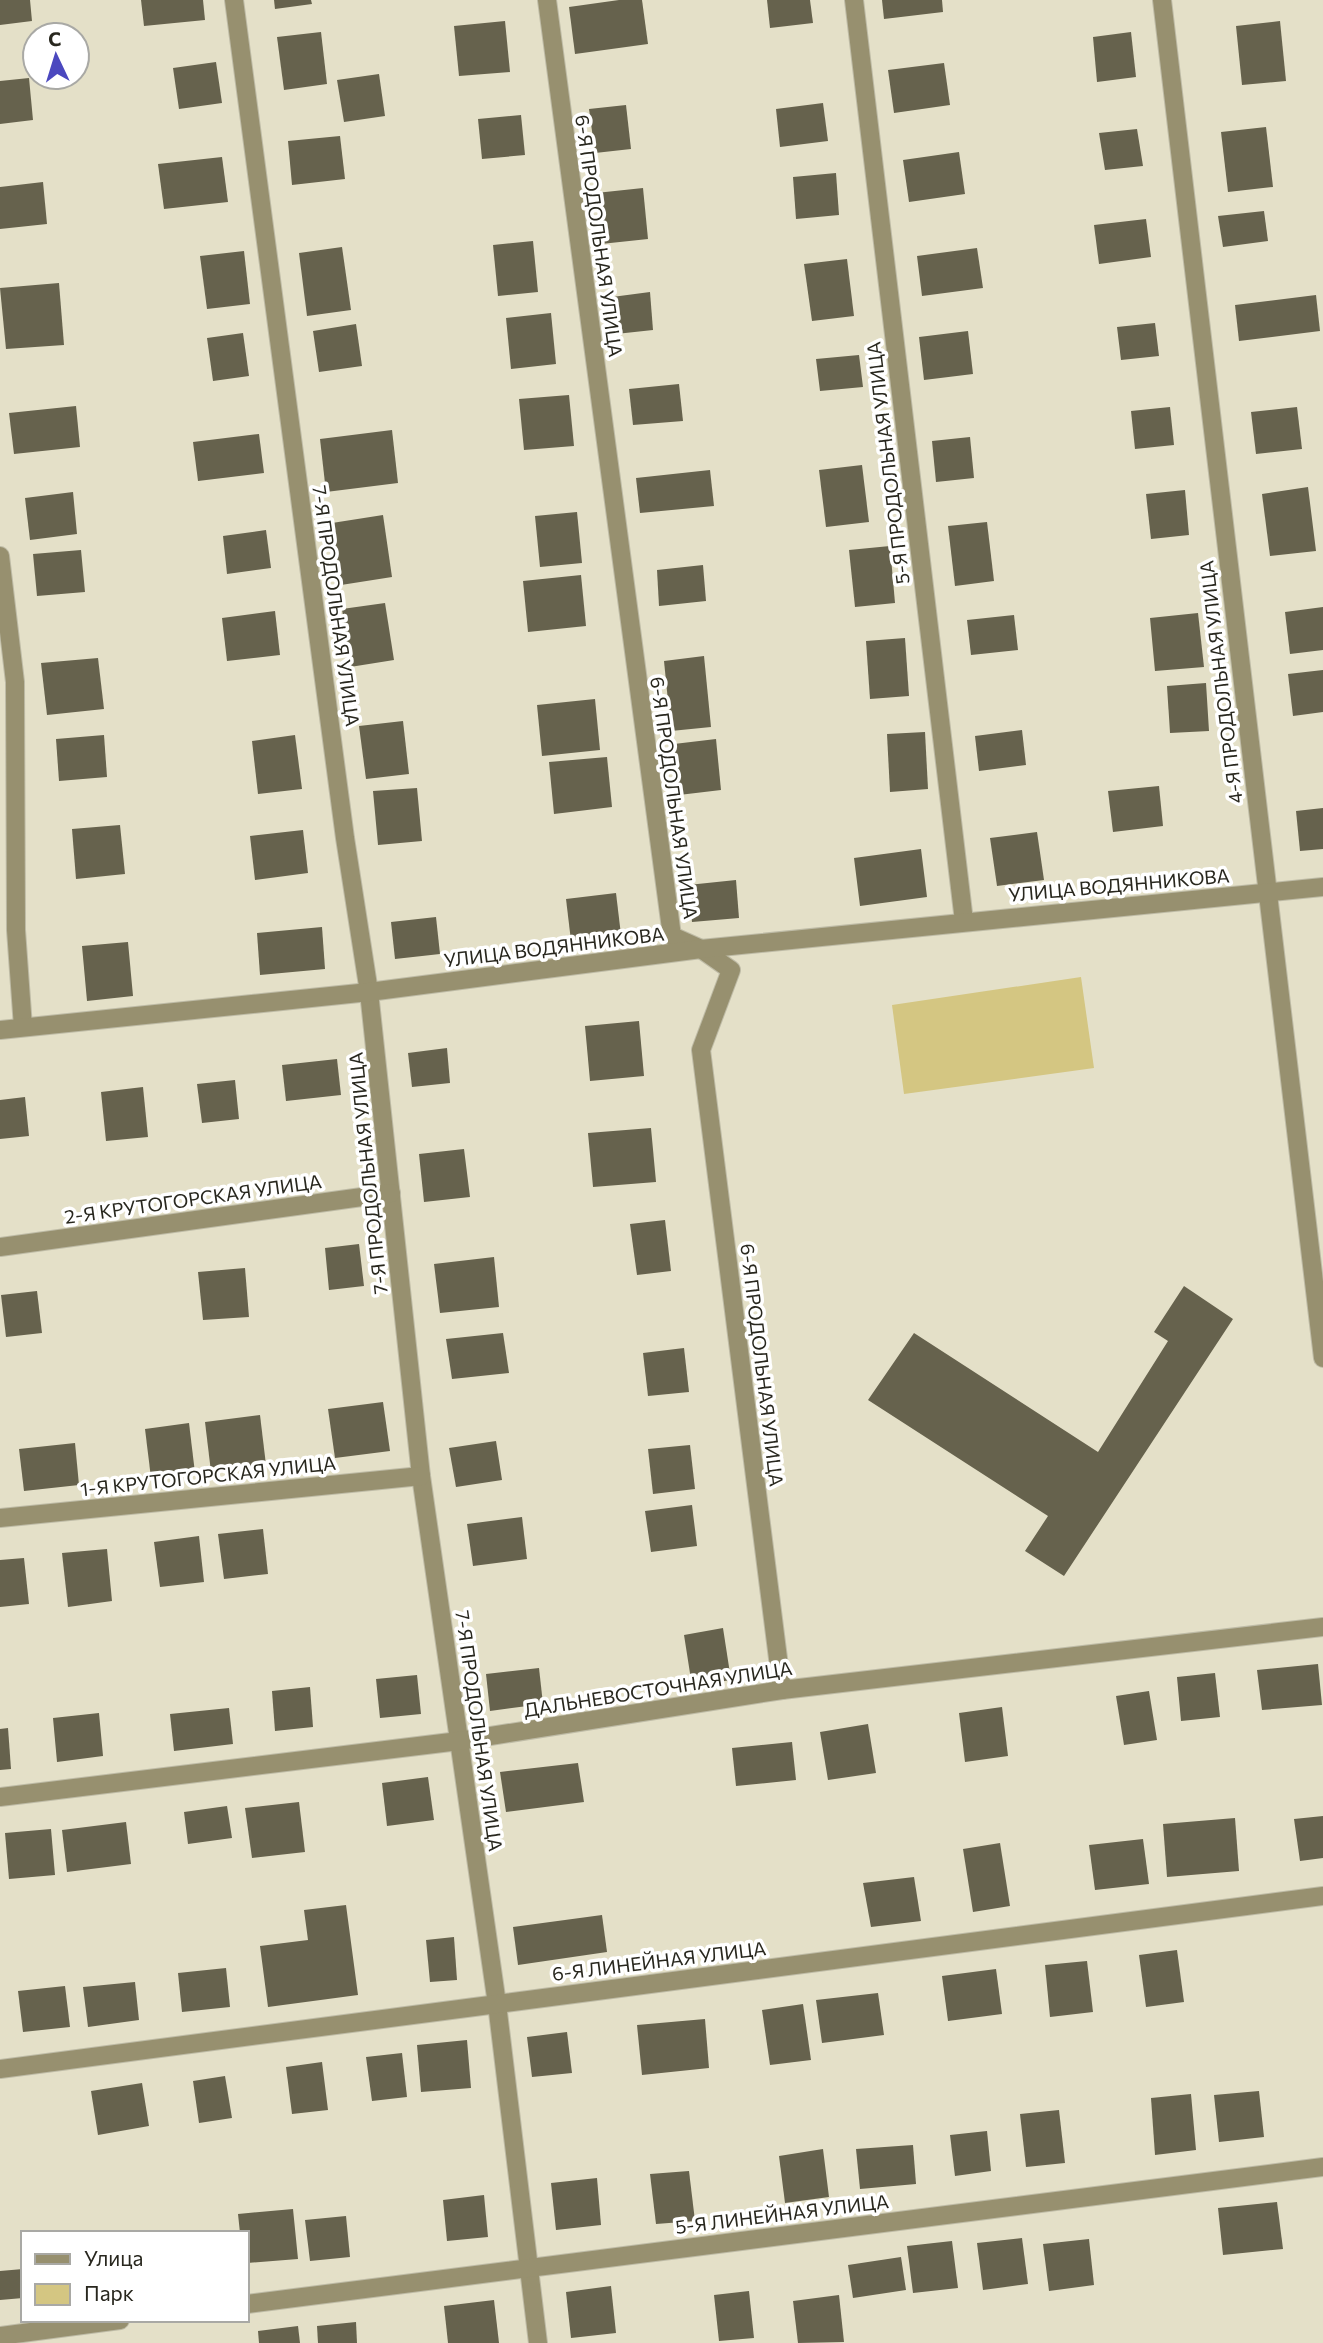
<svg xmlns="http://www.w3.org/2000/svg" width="1323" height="2343" font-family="Commissioner,sans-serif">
<rect width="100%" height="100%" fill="#e4e0c8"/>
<polygon fill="#d4c682" points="1081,977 1094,1068 904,1094 892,1005"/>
<g fill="#66624d">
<polygon points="0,0 30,0 32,21 0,25"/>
<polygon points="141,0 203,0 205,20 144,26"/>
<polygon points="274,0 311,0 312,4 275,9"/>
<polygon points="619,0 642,0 648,44 575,54 569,7"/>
<polygon points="767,0 810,0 813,23 770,28"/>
<polygon points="882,0 942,0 943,12 884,19"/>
<polygon points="505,21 510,72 459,76 454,26"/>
<polygon points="1280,21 1286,81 1242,85 1236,26"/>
<polygon points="321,32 327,84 284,90 277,37"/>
<polygon points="1131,32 1136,77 1097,82 1093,37"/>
<polygon points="216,62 222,103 179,109 173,68"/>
<polygon points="944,63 950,105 894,113 888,70"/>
<polygon points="379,74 385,116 344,122 337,80"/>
<polygon points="29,78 33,120 0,124 0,81"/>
<polygon points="823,103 828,141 780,147 776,109"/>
<polygon points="626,105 631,149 595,153 589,109"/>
<polygon points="521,115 525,155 482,159 478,119"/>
<polygon points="1266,127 1273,187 1228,192 1221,132"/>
<polygon points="1137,129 1143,166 1105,170 1099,133"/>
<polygon points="340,136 345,179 292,185 288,141"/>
<polygon points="959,152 965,194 909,202 903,160"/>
<polygon points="222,157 228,202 164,209 158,164"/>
<polygon points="836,173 839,215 796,219 793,177"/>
<polygon points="43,182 47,224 0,229 0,187"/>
<polygon points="643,188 648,239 601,244 596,193"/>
<polygon points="1264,211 1268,241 1223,247 1218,216"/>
<polygon points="1146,219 1151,257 1099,264 1094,225"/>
<polygon points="533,241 538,292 498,296 493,245"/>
<polygon points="342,247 351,310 307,316 299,253"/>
<polygon points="977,248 983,288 922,296 917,256"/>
<polygon points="244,251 250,304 207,309 200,256"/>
<polygon points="847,259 854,316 812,321 804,264"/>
<polygon points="59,283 64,345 6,349 0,288"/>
<polygon points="650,292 653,330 616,334 612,297"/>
<polygon points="1316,295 1320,331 1239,341 1235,305"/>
<polygon points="551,313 556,364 511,369 506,318"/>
<polygon points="1155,323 1159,356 1121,360 1117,327"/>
<polygon points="356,324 362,366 319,372 313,331"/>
<polygon points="968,331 973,374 924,380 919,337"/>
<polygon points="243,333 249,376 213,381 207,338"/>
<polygon points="859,355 863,387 820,391 816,359"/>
<polygon points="679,384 683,421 633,425 629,389"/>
<polygon points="569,395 574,446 524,450 519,399"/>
<polygon points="76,406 80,447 14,454 9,413"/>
<polygon points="1170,407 1174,445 1135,449 1131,411"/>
<polygon points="1297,407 1302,449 1256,454 1251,412"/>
<polygon points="392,430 398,483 326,492 320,439"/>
<polygon points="259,434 264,473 198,481 193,442"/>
<polygon points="970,437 974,478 936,482 932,441"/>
<polygon points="862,465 869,522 826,527 819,470"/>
<polygon points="710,470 714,506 640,513 636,478"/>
<polygon points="1308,487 1316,551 1270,556 1262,494"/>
<polygon points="1185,490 1189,535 1151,539 1146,494"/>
<polygon points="73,492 77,534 30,540 25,498"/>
<polygon points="577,512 582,563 540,567 535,516"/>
<polygon points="383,515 392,577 341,585 332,523"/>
<polygon points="987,522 994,581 955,586 948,526"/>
<polygon points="266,530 271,568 227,574 223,536"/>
<polygon points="890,546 895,603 855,607 849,550"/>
<polygon points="81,550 85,592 37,596 33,554"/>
<polygon points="703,565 706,601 659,606 657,570"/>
<polygon points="581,575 586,626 528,632 523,581"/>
<polygon points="385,603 394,660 350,667 342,609"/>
<polygon points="1323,607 1323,650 1290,654 1285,612"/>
<polygon points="275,611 280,655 227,661 222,618"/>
<polygon points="1198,613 1204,667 1155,671 1150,618"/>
<polygon points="1014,615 1018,650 971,655 967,620"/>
<polygon points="905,638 909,696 870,699 866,641"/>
<polygon points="704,656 711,727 671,731 664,661"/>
<polygon points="98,658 104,709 47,715 41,663"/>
<polygon points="1323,670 1323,712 1293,716 1288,674"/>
<polygon points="1206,683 1209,731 1170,733 1167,686"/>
<polygon points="595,699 600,750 542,756 537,705"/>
<polygon points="403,721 409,774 366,779 359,726"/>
<polygon points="1022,730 1026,765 979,771 975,736"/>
<polygon points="925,732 928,789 890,792 887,734"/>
<polygon points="104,735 107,777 59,781 56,739"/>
<polygon points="295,735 302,789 258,794 252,741"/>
<polygon points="716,739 721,790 679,795 674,744"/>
<polygon points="607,757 612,807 554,814 549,762"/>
<polygon points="1159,786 1163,826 1113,832 1108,791"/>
<polygon points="417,788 422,841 378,845 373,791"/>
<polygon points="1323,808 1323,849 1300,851 1296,811"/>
<polygon points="120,825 125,874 76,879 72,829"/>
<polygon points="303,830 308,873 255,880 250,836"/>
<polygon points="1037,832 1044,880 997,886 990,838"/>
<polygon points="921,849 927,897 860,906 854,858"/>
<polygon points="736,880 739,918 692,922 688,885"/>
<polygon points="616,893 621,935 571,941 566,899"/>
<polygon points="436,917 440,954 395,959 391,922"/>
<polygon points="322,927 325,969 260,975 257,933"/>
<polygon points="128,942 133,996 87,1001 82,946"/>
<polygon points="639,1021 644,1076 590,1081 585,1026"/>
<polygon points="447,1048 450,1083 412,1087 408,1053"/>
<polygon points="337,1059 341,1095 286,1101 282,1065"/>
<polygon points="235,1080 239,1119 202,1123 197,1084"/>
<polygon points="143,1087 148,1137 106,1141 101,1092"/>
<polygon points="25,1097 29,1136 0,1139 0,1100"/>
<polygon points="651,1128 656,1182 593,1187 588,1133"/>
<polygon points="464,1149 470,1197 424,1202 419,1154"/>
<polygon points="665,1220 671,1271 637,1275 630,1224"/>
<polygon points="359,1244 364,1286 329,1290 325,1248"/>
<polygon points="494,1257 499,1307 440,1313 434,1264"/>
<polygon points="245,1268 249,1317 203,1320 198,1272"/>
<polygon points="1184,1286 1233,1319 1064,1576 1025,1551 1048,1516 868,1400 914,1333 1098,1452 1168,1341 1154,1332"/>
<polygon points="37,1291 42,1333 6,1337 1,1295"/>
<polygon points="503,1333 509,1373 452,1379 446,1339"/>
<polygon points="684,1348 689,1392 648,1396 643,1353"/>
<polygon points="383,1402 390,1451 335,1458 328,1409"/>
<polygon points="260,1415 266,1465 211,1472 205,1422"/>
<polygon points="189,1423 195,1473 151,1478 145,1429"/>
<polygon points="496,1441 502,1480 456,1487 449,1448"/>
<polygon points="75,1443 79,1485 24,1491 19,1449"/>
<polygon points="690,1445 695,1489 653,1494 648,1449"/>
<polygon points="692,1505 697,1546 651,1552 645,1511"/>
<polygon points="522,1517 527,1559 473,1566 467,1524"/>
<polygon points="263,1529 268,1574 224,1579 218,1534"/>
<polygon points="199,1536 204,1582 160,1587 154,1542"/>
<polygon points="107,1549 112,1601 68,1607 62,1553"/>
<polygon points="24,1558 29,1604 0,1607 0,1560"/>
<polygon points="723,1628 731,1680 692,1686 684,1635"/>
<polygon points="1318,1664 1322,1705 1262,1710 1257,1670"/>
<polygon points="539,1668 543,1704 490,1711 486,1674"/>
<polygon points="1215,1673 1220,1717 1181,1721 1177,1677"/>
<polygon points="417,1675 421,1714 380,1718 376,1679"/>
<polygon points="310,1687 313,1727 275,1731 272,1691"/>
<polygon points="1149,1691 1157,1740 1124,1745 1116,1696"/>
<polygon points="1002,1707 1008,1756 965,1762 959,1713"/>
<polygon points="229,1708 233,1744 174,1751 170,1714"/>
<polygon points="99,1713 103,1756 57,1762 53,1718"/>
<polygon points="868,1724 876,1773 828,1780 820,1732"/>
<polygon points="8,1728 11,1769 0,1770 0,1729"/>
<polygon points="792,1742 796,1780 736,1786 732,1748"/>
<polygon points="578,1763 584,1802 506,1812 500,1772"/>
<polygon points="428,1777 434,1820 387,1826 382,1783"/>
<polygon points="299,1802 305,1852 252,1858 245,1808"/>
<polygon points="227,1806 232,1838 188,1844 184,1812"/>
<polygon points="1323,1816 1323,1858 1300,1861 1294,1819"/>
<polygon points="1235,1818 1239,1871 1167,1877 1163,1824"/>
<polygon points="126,1822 131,1864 67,1872 62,1830"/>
<polygon points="51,1829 55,1875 9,1879 5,1833"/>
<polygon points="1143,1839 1149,1884 1095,1890 1089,1845"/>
<polygon points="1000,1843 1010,1906 973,1912 963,1849"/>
<polygon points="914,1877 921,1921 871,1927 863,1883"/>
<polygon points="346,1905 358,1995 268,2007 260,1946 308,1940 304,1910"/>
<polygon points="602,1915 607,1952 518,1965 513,1927"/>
<polygon points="454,1937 457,1980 430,1982 426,1940"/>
<polygon points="1177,1950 1184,2002 1146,2007 1139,1955"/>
<polygon points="1087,1961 1093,2012 1050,2017 1045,1965"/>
<polygon points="226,1968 230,2007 182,2012 178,1973"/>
<polygon points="996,1969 1002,2014 948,2021 942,1976"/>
<polygon points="135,1982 139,2020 88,2027 83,1987"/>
<polygon points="65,1986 70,2027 23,2032 18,1991"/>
<polygon points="878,1993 884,2035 822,2043 816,2000"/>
<polygon points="803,2004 811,2060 770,2065 762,2010"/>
<polygon points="705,2019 709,2068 642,2075 637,2025"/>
<polygon points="567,2032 572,2073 532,2077 527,2037"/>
<polygon points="467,2040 471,2088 421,2092 417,2045"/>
<polygon points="402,2053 407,2097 372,2101 366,2057"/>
<polygon points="322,2062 328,2110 292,2114 286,2067"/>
<polygon points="225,2076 232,2118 199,2123 193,2081"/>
<polygon points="142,2083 149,2126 98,2135 91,2091"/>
<polygon points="1259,2091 1264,2137 1219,2142 1214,2095"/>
<polygon points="1191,2094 1196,2150 1155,2155 1151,2098"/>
<polygon points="1059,2110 1065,2163 1026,2167 1020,2114"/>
<polygon points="987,2131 991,2171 955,2176 950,2135"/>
<polygon points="913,2145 916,2184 860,2189 856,2149"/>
<polygon points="823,2149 829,2197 785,2203 779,2156"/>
<polygon points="689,2171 695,2221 656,2224 650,2174"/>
<polygon points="597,2178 601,2225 556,2230 551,2183"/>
<polygon points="484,2195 488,2237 447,2241 443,2200"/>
<polygon points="1277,2202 1283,2249 1223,2255 1218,2208"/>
<polygon points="293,2209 298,2259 247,2263 247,2233 240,2233 238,2214"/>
<polygon points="346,2216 350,2257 310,2261 305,2220"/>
<polygon points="1022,2238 1028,2284 983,2290 977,2243"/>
<polygon points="1089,2239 1094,2285 1049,2291 1043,2244"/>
<polygon points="952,2241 958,2288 913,2293 907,2246"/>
<polygon points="901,2257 906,2290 853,2298 848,2265"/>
<polygon points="23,2269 23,2298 0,2300 0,2271"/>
<polygon points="611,2286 616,2333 571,2338 566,2292"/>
<polygon points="749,2291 754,2338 719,2341 714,2295"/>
<polygon points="839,2295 844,2342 798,2343 793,2301"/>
<polygon points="494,2300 499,2343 448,2343 444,2306"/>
<polygon points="356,2322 357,2343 318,2343 317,2326"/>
<polygon points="298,2326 300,2343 259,2343 258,2331"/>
</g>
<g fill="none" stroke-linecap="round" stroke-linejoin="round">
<defs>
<g id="minor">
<polyline points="234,0 345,838 369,992 421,1476 497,2004 538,2343"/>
<polyline points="547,0 672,936 701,949 731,970 701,1050 782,1690"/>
<polyline points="854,0 964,921"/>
<polyline points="1162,0 1323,1358"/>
<polyline points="0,556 15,682 16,930 23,1027"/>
<polyline points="0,1030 369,992 701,949 1323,887"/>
<polyline points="0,1247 391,1193"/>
<polyline points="0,1518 421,1476"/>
<polyline points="0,1797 459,1741 782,1690 1323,1627"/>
<polyline points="0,2069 1323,1896"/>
<polyline points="247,2304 1323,2167"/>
<polyline points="0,2336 120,2320"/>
</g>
</defs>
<use href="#minor" stroke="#bebba6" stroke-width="20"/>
<use href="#minor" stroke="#97906f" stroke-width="18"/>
</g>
<g text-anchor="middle" stroke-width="7" stroke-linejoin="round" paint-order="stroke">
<g font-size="19" fill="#28271e" stroke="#fff">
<text transform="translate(599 236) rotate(82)" y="7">6-Я ПРОДОЛЬНАЯ УЛИЦА</text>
<text transform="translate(888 463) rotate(-97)" y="7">5-Я ПРОДОЛЬНАЯ УЛИЦА</text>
<text transform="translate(336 606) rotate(82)" y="7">7-Я ПРОДОЛЬНАЯ УЛИЦА</text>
<text transform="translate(1221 682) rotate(-97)" y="7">4-Я ПРОДОЛЬНАЯ УЛИЦА</text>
<text transform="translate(674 798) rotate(82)" y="7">6-Я ПРОДОЛЬНАЯ УЛИЦА</text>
<text transform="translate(1119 885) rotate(-5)" y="7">УЛИЦА ВОДЯННИКОВА</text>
<text transform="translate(554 947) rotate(-7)" y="7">УЛИЦА ВОДЯННИКОВА</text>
<text transform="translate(368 1173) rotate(-96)" y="7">7-Я ПРОДОЛЬНАЯ УЛИЦА</text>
<text transform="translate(193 1199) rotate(-8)" y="7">2-Я КРУТОГОРСКАЯ УЛИЦА</text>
<text transform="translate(762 1365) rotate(83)" y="7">6-Я ПРОДОЛЬНАЯ УЛИЦА</text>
<text transform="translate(208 1476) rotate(-6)" y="7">1-Я КРУТОГОРСКАЯ УЛИЦА</text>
<text transform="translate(658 1689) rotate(-9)" y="7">ДАЛЬНЕВОСТОЧНАЯ УЛИЦА</text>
<text transform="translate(479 1731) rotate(82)" y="7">7-Я ПРОДОЛЬНАЯ УЛИЦА</text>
<text transform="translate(659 1961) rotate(-7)" y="7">6-Я ЛИНЕЙНАЯ УЛИЦА</text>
<text transform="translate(782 2214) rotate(-7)" y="7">5-Я ЛИНЕЙНАЯ УЛИЦА</text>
</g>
</g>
<rect x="21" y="2231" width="228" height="91" fill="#ffffff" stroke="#a9a9a5" stroke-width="2"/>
<rect x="35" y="2254" width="35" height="10" fill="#97906f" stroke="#a9a9a5" stroke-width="2"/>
<text x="84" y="2266" font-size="21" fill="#28271e">Улица</text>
<rect x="35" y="2284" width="35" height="21" fill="#d4c682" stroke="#a9a9a5" stroke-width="2"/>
<text x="84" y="2301" font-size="21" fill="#28271e">Парк</text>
<g transform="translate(56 56) rotate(356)"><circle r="33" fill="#ffffff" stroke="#a9a9a5" stroke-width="2"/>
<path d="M0-5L12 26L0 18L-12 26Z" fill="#4b48bf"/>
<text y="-10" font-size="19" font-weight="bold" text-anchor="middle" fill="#28271e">С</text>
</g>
</svg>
